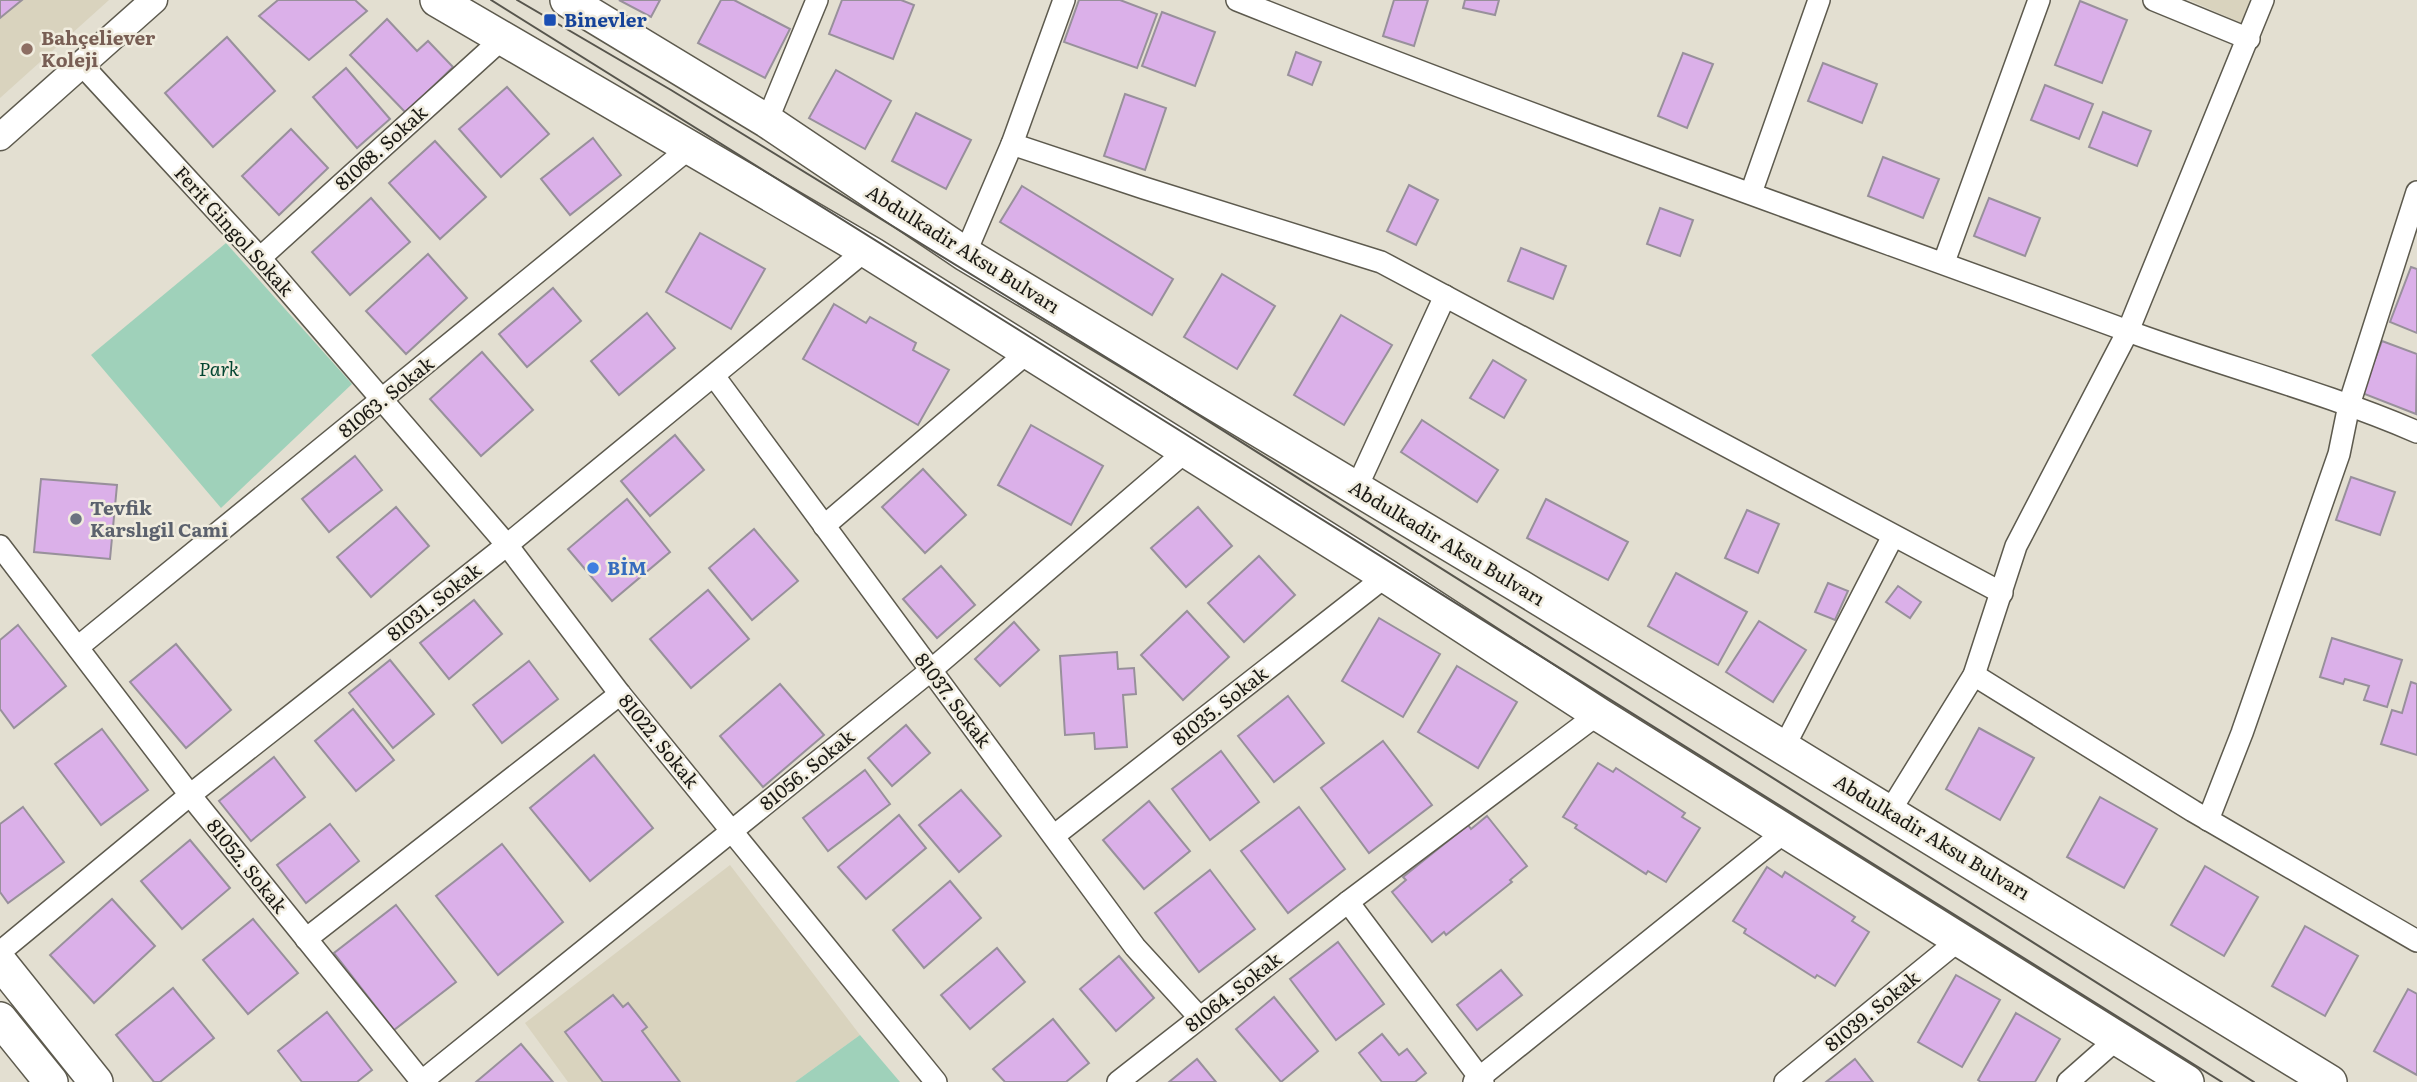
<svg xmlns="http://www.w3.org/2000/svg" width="2417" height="1082" font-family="Literata,serif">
<rect width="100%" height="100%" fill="#e3dfd1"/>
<g fill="#d9d3be">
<polygon points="0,0 109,0 0,98"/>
<polygon points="2189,0 2250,0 2241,23"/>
<polygon points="730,865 860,1035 795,1082 568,1082 525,1023"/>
</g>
<g fill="#9fd1ba">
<polygon points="226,243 352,384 221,508 91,355"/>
<polygon points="860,1035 900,1082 795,1082"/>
</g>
<g fill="#dbb0e9" stroke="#98909b" stroke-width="2">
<polygon points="0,0 22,0 0,18"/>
<polygon points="278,0 355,0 367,11 309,60 259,16"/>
<polygon points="619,0 660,0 651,17"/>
<polygon points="721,0 734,0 790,29 765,78 698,43"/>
<polygon points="842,0 901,0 914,5 893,59 829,34"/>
<polygon points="1079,0 1120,0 1157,14 1137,68 1064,42"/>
<polygon points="1394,0 1428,0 1414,46 1383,36"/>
<polygon points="1465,0 1499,0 1495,15 1463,8"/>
<polygon points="2080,1 2127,20 2102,83 2055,65"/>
<polygon points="1162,12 1215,32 1195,86 1142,66"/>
<polygon points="387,19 417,51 428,41 453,67 406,113 350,55"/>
<polygon points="227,37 275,91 213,147 165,93"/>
<polygon points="1296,52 1321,62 1312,85 1288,75"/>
<polygon points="1683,53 1713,64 1687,128 1658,116"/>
<polygon points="1823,63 1877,84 1862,123 1808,101"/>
<polygon points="346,68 390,119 357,148 313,97"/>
<polygon points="836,70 891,101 865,149 809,118"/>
<polygon points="2045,85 2093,104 2079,139 2031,120"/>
<polygon points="507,87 549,134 501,177 459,129"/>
<polygon points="1125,94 1166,108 1145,170 1104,156"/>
<polygon points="2103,112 2151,131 2137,166 2089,147"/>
<polygon points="916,113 971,140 946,189 892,161"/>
<polygon points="291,129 328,168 279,215 242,176"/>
<polygon points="593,138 621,175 570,215 541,179"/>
<polygon points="435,141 486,197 440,239 389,183"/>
<polygon points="1883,157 1939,179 1923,218 1868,196"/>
<polygon points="1409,185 1438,200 1416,245 1387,231"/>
<polygon points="1022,186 1173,279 1152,315 1000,222"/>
<polygon points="371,198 410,242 350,295 312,252"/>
<polygon points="1989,198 2040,218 2025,256 1974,236"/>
<polygon points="1660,208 1693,220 1680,256 1647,244"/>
<polygon points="700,233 765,269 731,329 666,292"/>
<polygon points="1521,248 1566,266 1553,299 1508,281"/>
<polygon points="428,254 467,298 406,354 366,311"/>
<polygon points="2411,267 2417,269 2417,333 2390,322"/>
<polygon points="1222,274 1275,306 1237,369 1184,337"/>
<polygon points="553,288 581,321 527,367 499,334"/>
<polygon points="834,304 866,323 870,317 916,343 913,350 949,370 918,425 803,359"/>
<polygon points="647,313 675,348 619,395 591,361"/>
<polygon points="1341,315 1392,345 1344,425 1294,395"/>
<polygon points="2382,341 2417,354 2416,414 2362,393"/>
<polygon points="482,352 533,410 481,456 430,399"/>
<polygon points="1493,360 1526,380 1504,418 1470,398"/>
<polygon points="1422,420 1498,470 1477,502 1401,452"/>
<polygon points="1031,425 1103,466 1071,525 998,485"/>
<polygon points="675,435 704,470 650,516 621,481"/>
<polygon points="355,456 382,490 329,532 302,499"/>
<polygon points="923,469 966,515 925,553 882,507"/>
<polygon points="2351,477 2395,492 2380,535 2336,520"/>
<polygon points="41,479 117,485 110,559 34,552"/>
<polygon points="627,499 670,552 612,601 568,549"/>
<polygon points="1546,499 1628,542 1608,580 1527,538"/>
<polygon points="396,507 429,546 371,597 337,557"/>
<polygon points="1198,507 1232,546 1186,587 1151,548"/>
<polygon points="1747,510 1779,524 1758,573 1725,558"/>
<polygon points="754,529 798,581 752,620 709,568"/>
<polygon points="1259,556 1295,595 1244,642 1208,603"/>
<polygon points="941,566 975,605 937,638 903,599"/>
<polygon points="1676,573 1747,612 1718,665 1648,626"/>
<polygon points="1828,583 1848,591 1835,620 1815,612"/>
<polygon points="1898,586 1921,602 1910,618 1886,602"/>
<polygon points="708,590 749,639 691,688 650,639"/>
<polygon points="474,600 502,634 449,679 420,643"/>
<polygon points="1187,611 1229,657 1183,700 1141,655"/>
<polygon points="1379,618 1440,654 1403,717 1342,681"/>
<polygon points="1759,621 1806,650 1773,702 1726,672"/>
<polygon points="1014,622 1039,650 1000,686 975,659"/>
<polygon points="18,625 66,686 14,728 0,709 0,640"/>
<polygon points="2332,638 2402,660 2387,707 2364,700 2369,686 2345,679 2343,684 2320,677"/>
<polygon points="176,644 231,710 186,748 130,682"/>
<polygon points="1117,652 1118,669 1134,668 1136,694 1123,695 1127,747 1095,749 1094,733 1065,735 1060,656"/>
<polygon points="390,660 434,714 393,748 349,693"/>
<polygon points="529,661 558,699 502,743 473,705"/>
<polygon points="1457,666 1517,702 1478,768 1418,732"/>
<polygon points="2411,682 2417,684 2417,755 2381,744 2392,710 2402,713"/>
<polygon points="780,684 824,735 763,787 720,736"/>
<polygon points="1288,696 1324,743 1274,782 1238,736"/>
<polygon points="353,709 394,760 356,791 315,741"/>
<polygon points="906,725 930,753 892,786 868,758"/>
<polygon points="1979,728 2034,758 2000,820 1946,789"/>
<polygon points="102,729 148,790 101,825 55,764"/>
<polygon points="1383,741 1432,805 1369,853 1321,788"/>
<polygon points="1221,751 1259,802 1210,840 1172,789"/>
<polygon points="594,755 653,828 590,881 530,808"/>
<polygon points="274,757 305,797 251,841 219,801"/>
<polygon points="1598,763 1613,772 1616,768 1685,813 1682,817 1700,828 1666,882 1648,871 1646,874 1575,828 1577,825 1563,817"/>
<polygon points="865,770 890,804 828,851 803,818"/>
<polygon points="961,790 1001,836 959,872 919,825"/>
<polygon points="2100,797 2157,829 2124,888 2067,857"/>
<polygon points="1149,801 1190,851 1144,889 1103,840"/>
<polygon points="23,807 64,862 8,903 0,892 0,824"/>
<polygon points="1299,807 1345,869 1288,913 1241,851"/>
<polygon points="899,815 926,848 866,899 838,867"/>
<polygon points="1487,816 1527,866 1510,880 1512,882 1446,935 1444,932 1432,942 1392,892 1406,880 1403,877 1468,825 1471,829"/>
<polygon points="330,824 359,861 306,903 277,865"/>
<polygon points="190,840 230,888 182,929 141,881"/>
<polygon points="502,844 563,922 498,975 436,896"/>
<polygon points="2205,866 2258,897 2224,956 2171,925"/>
<polygon points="1767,867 1782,877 1785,872 1855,917 1852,921 1869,932 1835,986 1817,975 1815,978 1744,933 1746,929 1733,921"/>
<polygon points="1210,870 1255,929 1199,972 1155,913"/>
<polygon points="950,881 981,918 924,968 893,930"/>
<polygon points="112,899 155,946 94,1003 50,955"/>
<polygon points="396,905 456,982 394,1030 334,953"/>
<polygon points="253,919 298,973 248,1014 203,960"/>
<polygon points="2305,926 2358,956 2325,1016 2272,986"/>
<polygon points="1338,942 1384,1004 1336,1040 1290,979"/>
<polygon points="997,948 1025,982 970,1029 941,995"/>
<polygon points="1119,956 1154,998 1116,1031 1080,989"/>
<polygon points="1501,970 1522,995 1477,1030 1457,1005"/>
<polygon points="1956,975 2000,1000 1962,1067 1918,1042"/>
<polygon points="173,988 214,1038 160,1082 154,1082 116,1035"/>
<polygon points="2408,989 2417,994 2417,1075 2374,1051"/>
<polygon points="613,995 623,1007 628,1003 647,1027 642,1031 680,1082 603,1082 565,1032"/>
<polygon points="1274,997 1318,1051 1281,1082 1236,1029"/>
<polygon points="327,1012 372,1070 357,1082 302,1082 278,1051"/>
<polygon points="2016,1013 2060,1039 2035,1082 1981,1082 1978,1080"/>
<polygon points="1053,1019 1089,1063 1066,1082 1005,1082 993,1069"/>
<polygon points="1382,1034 1399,1055 1407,1049 1426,1073 1415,1082 1382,1082 1359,1053"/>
<polygon points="521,1044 553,1082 476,1082"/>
<polygon points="1197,1059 1216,1082 1169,1082"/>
<polygon points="1855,1059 1873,1082 1826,1082"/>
</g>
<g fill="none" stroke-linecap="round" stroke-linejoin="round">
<defs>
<g id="minor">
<path d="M1237 0C1530 117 1828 221 2125 330 2222 366 2322 391 2417 432"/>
<polyline points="2154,0 2249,39"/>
<polyline points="82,65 260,258 507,545 620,694 936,1082"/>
<polyline points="767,121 817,0"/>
<polyline points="1012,144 1144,188 1381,262 2002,593"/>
<polyline points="1751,193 1819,0"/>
<polyline points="965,254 1012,144 1064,0"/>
<polyline points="260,258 502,39"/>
<polyline points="1944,262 2039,0"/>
<polyline points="714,376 1135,947 1200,1018"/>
<polyline points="1356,489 1445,296"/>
<polyline points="824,526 1028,352"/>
<polyline points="0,546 190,795 422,1082"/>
<polyline points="78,647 692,146"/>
<polyline points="1974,675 2193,811 2417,941"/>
<polyline points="1784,747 1893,536"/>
<polyline points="1890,811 1974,675 2016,546 2128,331 2263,0"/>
<polyline points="2208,820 2242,733 2339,454 2349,405 2417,192"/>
<polyline points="1055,835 1386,576"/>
<polyline points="1348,902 1483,1082"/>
<polyline points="306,939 620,694"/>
<polyline points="0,952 190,795 507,545 866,250"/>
<polyline points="421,1082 930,671 1186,451"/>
<polyline points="1118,1082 1348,902 1598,714"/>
<polyline points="1474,1082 1787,830"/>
<polyline points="1785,1082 1959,940"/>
<polyline points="2068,1082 2119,1037"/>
</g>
<polyline id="tertiary" points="0,137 154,0"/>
<g id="primary">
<polyline points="437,0 872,254 1386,576 1598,714 2187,1082"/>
<polyline points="567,0 767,121 965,254 1519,586 2330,1082"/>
<polyline points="0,962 96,1082"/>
<polyline points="0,1019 51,1082"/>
</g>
</defs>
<use href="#minor" stroke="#5d5a4e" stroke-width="24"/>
<use href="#tertiary" stroke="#5d5a4e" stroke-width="29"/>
<use href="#primary" stroke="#5d5a4e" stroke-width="36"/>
<use href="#minor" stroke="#fff" stroke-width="21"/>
<use href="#tertiary" stroke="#fff" stroke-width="26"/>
<use href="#primary" stroke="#fff" stroke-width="33"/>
<g stroke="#57554d" stroke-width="2">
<polyline points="491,0 2222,1082"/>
<polyline points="517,0 671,90 1143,380 2254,1082"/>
</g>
</g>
<rect fill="#1a4fb4" stroke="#f0ecde" stroke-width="2.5" x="543" y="13" width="14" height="14" rx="3.5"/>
<circle fill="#8d6e63" stroke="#f0ecde" stroke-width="2.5" cx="27" cy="49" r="7"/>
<circle fill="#6b7280" stroke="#f0ecde" stroke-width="2.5" cx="76" cy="519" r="7"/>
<circle fill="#3f7fe0" stroke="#f0ecde" stroke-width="2.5" cx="593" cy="568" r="7"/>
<g text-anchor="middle" stroke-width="5" stroke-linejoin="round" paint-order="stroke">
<g font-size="19" font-weight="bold" fill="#164399" stroke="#f0ecde" text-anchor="start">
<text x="564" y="27">Binevler</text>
</g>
<g font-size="19" font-weight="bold" fill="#785e54" stroke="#f0ecde" text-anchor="start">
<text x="41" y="45">Bahçeliever<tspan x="41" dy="22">Koleji</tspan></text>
</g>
<g font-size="19" fill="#191813" stroke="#f0ecde">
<text transform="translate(381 148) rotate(-42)" y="7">81068. Sokak</text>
<text transform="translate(234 231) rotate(48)" y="7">Ferit Gingol Sokak</text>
<text transform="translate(963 249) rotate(32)" y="7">Abdulkadir Aksu Bulvarı</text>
<text transform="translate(386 397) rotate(-39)" y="7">81063. Sokak</text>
<text transform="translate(1447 543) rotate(31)" y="7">Abdulkadir Aksu Bulvarı</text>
<text transform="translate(434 602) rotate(-38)" y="7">81031. Sokak</text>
<text transform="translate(953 700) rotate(53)" y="7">81037. Sokak</text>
<text transform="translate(1220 706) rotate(-38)" y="7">81035. Sokak</text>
<text transform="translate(659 741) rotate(51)" y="7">81022. Sokak</text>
<text transform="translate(807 770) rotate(-39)" y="7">81056. Sokak</text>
<text transform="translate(1932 837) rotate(31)" y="7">Abdulkadir Aksu Bulvarı</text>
<text transform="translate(247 866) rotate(51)" y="7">81052. Sokak</text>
<text transform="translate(1233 992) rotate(-38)" y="7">81064. Sokak</text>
<text transform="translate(1872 1011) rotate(-39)" y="7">81039. Sokak</text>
</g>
<g font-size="19" font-style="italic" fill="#024530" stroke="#f0ecde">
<text x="219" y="376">Park</text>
</g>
<g font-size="19" font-weight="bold" fill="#5b616d" stroke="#f0ecde" text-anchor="start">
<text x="90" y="515">Tevfik<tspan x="90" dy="22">Karslıgil Cami</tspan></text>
</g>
<g font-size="19" font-weight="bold" fill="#366cbe" stroke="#f0ecde" text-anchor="start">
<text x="607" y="575">BİM</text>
</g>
</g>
</svg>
